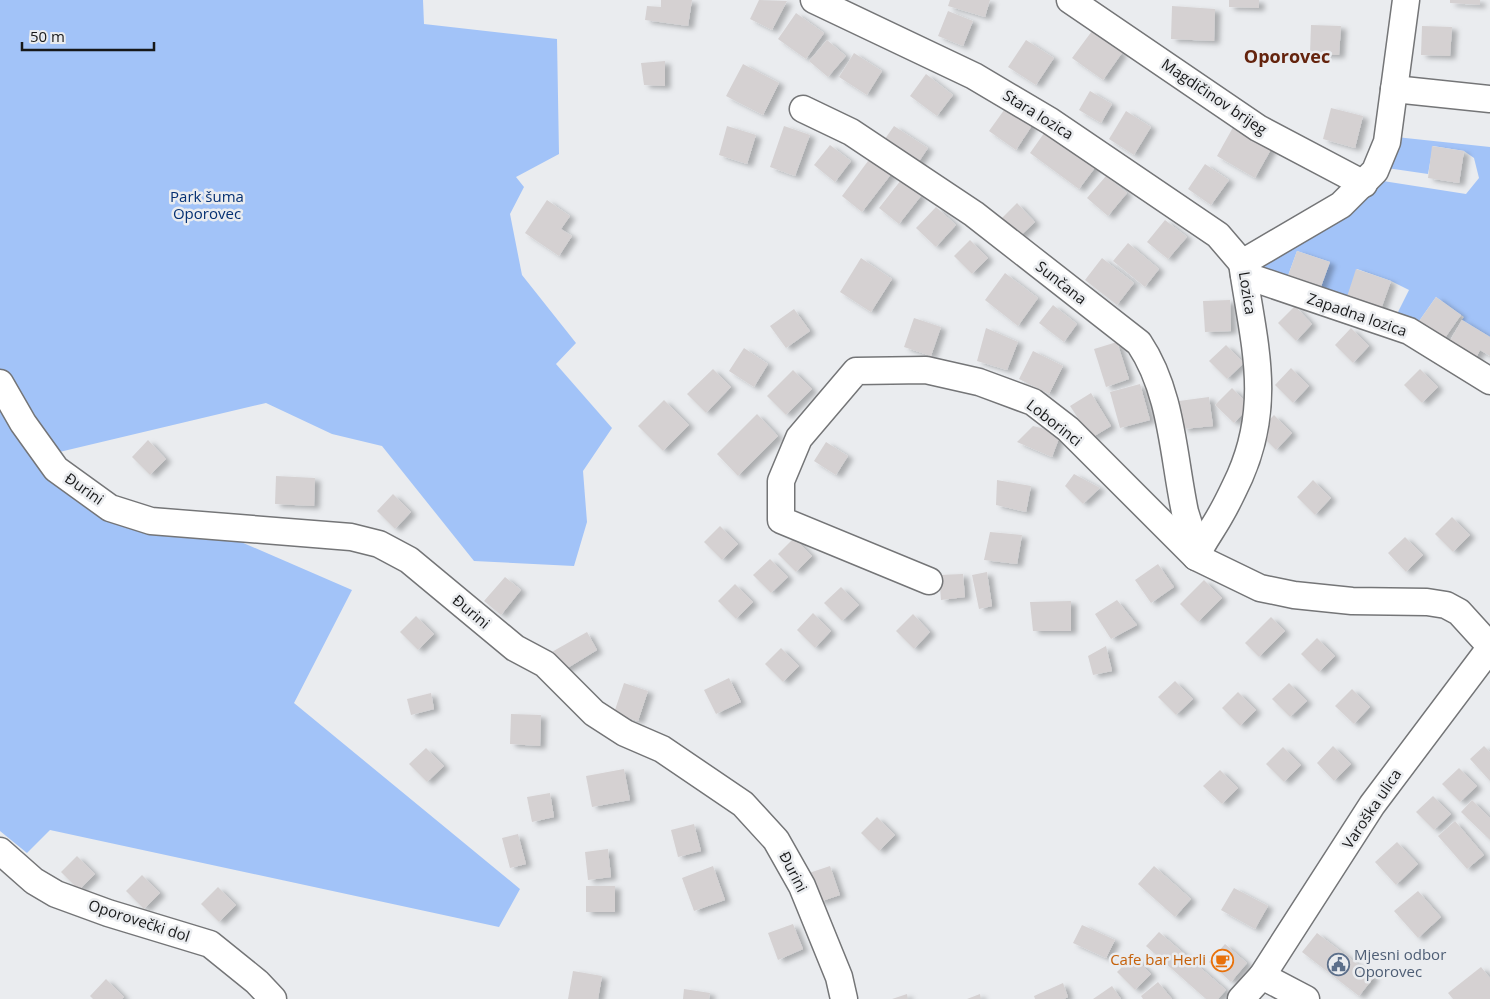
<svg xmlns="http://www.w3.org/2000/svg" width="1490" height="999" font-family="'Open Sans',sans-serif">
<defs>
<filter id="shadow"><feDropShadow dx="5.5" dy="3" stdDeviation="2.5" flood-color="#0004"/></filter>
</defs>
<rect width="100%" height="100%" fill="#eaecef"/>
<g fill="#a2c3f8">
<polygon points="0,0 423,0 424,24 557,39 559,154 516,177 524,187 510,214 522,275 576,343 556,364 612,428 583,471 587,522 574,566 474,561 382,446 332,434 266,403 51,454 104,496 204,526 352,590 294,703 520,889 499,927 50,830 27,853 0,831"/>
<polygon points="1396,137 1490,147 1490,337 1462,320 1464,317 1436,297 1417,324 1395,318 1409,290 1391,281 1357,269 1345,304 1318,295 1330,262 1297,251 1285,284 1257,265 1322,227 1376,189 1383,181 1466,194 1479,178 1474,158 1464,151 1433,146 1428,174 1387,168"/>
</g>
<g fill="#d5d1d2" filter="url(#shadow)">
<polygon points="661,0 692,0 688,26 645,20 647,6 661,7"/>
<polygon points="759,0 787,1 772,30 750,19"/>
<polygon points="950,0 990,0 985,17 948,6"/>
<polygon points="1229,0 1259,0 1259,8 1229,7"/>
<polygon points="1450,0 1480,0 1480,5 1450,3"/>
<polygon points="1172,6 1215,9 1214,41 1171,39"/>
<polygon points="948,11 973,21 963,46 938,36"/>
<polygon points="796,13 824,33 806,59 778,39"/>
<polygon points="1311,25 1341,26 1339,55 1310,54"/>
<polygon points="1422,26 1452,27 1450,56 1421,55"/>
<polygon points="1092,31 1122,53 1103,80 1072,58"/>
<polygon points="827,40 846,56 828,77 809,61"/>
<polygon points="1026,40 1054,58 1036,85 1008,67"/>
<polygon points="854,53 882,71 867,95 839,77"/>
<polygon points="665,61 665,86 644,85 641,63"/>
<polygon points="743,64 779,83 763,115 726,96"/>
<polygon points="926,74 953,95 937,116 910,96"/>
<polygon points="1090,91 1112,104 1101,123 1079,110"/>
<polygon points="1007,106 1033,124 1016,150 989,131"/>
<polygon points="1331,108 1363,116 1355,148 1323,139"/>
<polygon points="1126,111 1151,127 1134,155 1109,139"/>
<polygon points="1236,122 1274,144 1255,178 1217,156"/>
<polygon points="727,126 756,135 747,164 719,155"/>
<polygon points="784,126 810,135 795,176 770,167"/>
<polygon points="894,126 928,148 914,169 880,146"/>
<polygon points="1047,129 1097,165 1079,189 1030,153"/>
<polygon points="830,145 851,161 835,182 814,165"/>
<polygon points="1432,146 1464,151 1459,183 1428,178"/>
<polygon points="871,157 892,173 862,212 842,196"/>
<polygon points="1205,164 1229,180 1211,205 1188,189"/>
<polygon points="1106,176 1127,193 1108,216 1087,198"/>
<polygon points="901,180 921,196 899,224 879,208"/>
<polygon points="547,200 570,216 561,229 572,236 559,256 525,233"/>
<polygon points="1017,203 1035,222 1018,238 1000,220"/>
<polygon points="936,207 956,225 936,247 916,228"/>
<polygon points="1165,220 1187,237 1168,259 1147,242"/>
<polygon points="970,240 988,258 972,274 954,256"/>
<polygon points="1128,243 1159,269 1145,287 1113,261"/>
<polygon points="1297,251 1330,262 1318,295 1285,284"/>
<polygon points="861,258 892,279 871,312 840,292"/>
<polygon points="1102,258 1134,283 1117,305 1085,280"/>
<polygon points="1356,269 1391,281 1380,312 1346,300"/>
<polygon points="1005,273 1038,298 1018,326 985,300"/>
<polygon points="1436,297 1461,315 1442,342 1417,324"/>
<polygon points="1230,300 1231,331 1205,332 1203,301"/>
<polygon points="1053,305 1077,324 1064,342 1039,323"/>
<polygon points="1295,306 1312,324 1296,341 1278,323"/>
<polygon points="794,309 810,331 786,348 770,326"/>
<polygon points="914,318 941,327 931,356 904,347"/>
<polygon points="1462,320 1490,337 1490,356 1480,350 1475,360 1448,344"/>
<polygon points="986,328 1018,342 1007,370 977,361"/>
<polygon points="1351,328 1369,346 1353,363 1335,345"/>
<polygon points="1117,342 1129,379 1106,387 1094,349"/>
<polygon points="1226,345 1244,363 1227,379 1209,361"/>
<polygon points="744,348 768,364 754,387 729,371"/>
<polygon points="1033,351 1063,366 1049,394 1019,379"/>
<polygon points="1291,368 1309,386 1293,403 1275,385"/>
<polygon points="713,369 731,387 706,413 687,394"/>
<polygon points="1420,369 1438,387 1422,403 1404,385"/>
<polygon points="793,370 812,389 786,415 767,396"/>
<polygon points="1140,384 1150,420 1120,428 1110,392"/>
<polygon points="1232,388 1250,406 1234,423 1215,405"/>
<polygon points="1091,393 1111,426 1091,438 1070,406"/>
<polygon points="1209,397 1213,426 1183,429 1179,401"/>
<polygon points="664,400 689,425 663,451 638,426"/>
<polygon points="757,414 778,436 738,476 717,454"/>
<polygon points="1274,415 1292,433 1276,450 1258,432"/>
<polygon points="1033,426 1061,433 1052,457 1017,442"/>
<polygon points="148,440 166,459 150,475 132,457"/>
<polygon points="826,442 848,456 836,475 814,461"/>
<polygon points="1074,474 1100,488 1083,504 1065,486"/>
<polygon points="276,476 315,478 314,506 275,504"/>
<polygon points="997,480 1031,486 1026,512 996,505"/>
<polygon points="1313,480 1331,498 1315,515 1297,497"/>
<polygon points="393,494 411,512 395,529 377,511"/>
<polygon points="1452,517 1470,535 1453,552 1435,534"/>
<polygon points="720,526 738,544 722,560 704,542"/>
<polygon points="990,532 1022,535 1017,564 984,560"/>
<polygon points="1405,537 1423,555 1406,572 1388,553"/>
<polygon points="794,538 812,556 796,572 778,554"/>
<polygon points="770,559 788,577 771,593 753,575"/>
<polygon points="1158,564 1174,587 1151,603 1135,580"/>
<polygon points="987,572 992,606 979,609 972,575"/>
<polygon points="963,574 965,597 941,600 939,575"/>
<polygon points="505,577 521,590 501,615 484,601"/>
<polygon points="1204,580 1222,598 1198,622 1180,604"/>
<polygon points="735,584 753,602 736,619 718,601"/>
<polygon points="841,587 859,605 842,621 824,603"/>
<polygon points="1117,600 1137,625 1111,639 1095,614"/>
<polygon points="1071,601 1071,631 1033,631 1030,602"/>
<polygon points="813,613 831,631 815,648 797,630"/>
<polygon points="913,614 930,632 914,649 896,631"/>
<polygon points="416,616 434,634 418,650 400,632"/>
<polygon points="1271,617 1285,631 1259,657 1245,643"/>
<polygon points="587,632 597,650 561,672 550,653"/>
<polygon points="1317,638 1335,656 1319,672 1301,654"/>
<polygon points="1106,646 1112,671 1093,675 1088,656"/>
<polygon points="781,648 799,666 783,682 765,664"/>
<polygon points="729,678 741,702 716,714 704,690"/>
<polygon points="1175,681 1193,699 1176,715 1158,697"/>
<polygon points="624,683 648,691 638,721 614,713"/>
<polygon points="1289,683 1307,701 1290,717 1272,699"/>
<polygon points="1352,689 1370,707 1354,724 1335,706"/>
<polygon points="1238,692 1256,710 1240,726 1222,708"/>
<polygon points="431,693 434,709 411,715 407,699"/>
<polygon points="511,714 541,715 540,746 510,744"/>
<polygon points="1333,746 1351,764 1334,781 1317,763"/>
<polygon points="1484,746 1490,752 1490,781 1470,759"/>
<polygon points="1283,747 1301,765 1284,782 1266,764"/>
<polygon points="426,748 444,766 427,782 409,764"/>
<polygon points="1459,768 1477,786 1460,802 1442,784"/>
<polygon points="624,769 630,800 592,807 586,776"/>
<polygon points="1220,770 1238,788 1222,804 1203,786"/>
<polygon points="550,793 554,817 532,822 527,797"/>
<polygon points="1433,796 1451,814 1434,830 1416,812"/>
<polygon points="1472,800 1490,818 1490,840 1461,812"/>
<polygon points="877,817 895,835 879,851 861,833"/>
<polygon points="1455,821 1484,855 1467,869 1438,836"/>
<polygon points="694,824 701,851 678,857 671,830"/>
<polygon points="518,834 526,864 510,868 502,838"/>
<polygon points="1397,842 1418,864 1396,885 1375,862"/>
<polygon points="608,849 611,877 588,880 585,852"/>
<polygon points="77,856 95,874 79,890 61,872"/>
<polygon points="713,866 725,900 694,911 682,878"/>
<polygon points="830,866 840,895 819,902 809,873"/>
<polygon points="1154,866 1191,899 1175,917 1138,884"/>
<polygon points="142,875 160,893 144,909 126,891"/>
<rect x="586" y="886" width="29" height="26"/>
<polygon points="218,887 236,905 219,922 201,904"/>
<polygon points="1234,888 1268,906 1255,929 1221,910"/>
<polygon points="1418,891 1441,917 1418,938 1394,911"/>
<polygon points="793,924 803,949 778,960 768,933"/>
<polygon points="1082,925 1115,940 1106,958 1073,943"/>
<polygon points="1159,932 1226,990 1218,999 1206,999 1146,946"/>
<polygon points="1317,933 1374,977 1359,996 1302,952"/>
<polygon points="1225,944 1247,963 1231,982 1209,962"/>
<polygon points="1133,956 1151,974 1135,990 1117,972"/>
<polygon points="1481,967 1490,978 1490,999 1453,999 1448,993"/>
<polygon points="573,971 602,976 598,999 568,999"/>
<polygon points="106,979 124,997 122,999 93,999 90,996"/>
<polygon points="1158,982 1172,999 1143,999 1141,996"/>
<polygon points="1063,983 1068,997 1064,999 1035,999 1034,996"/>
<polygon points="1112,986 1121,999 1093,999"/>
<polygon points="684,989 710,993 709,999 683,999"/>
<polygon points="907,994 908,999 892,999"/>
<polygon points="980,994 981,999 967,999"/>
</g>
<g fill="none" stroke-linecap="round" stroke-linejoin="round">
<defs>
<g id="minor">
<polyline points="814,0 974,76 1050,121 1218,235 1242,263"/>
<polyline points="1070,0 1258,128 1364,184"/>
<polyline points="1394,89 1490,99"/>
<path d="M803 109 851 132 974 214 1139 343C1172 392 1173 455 1185 512L1190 528 1201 545"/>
<polyline points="1244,275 1409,331 1490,381"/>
<polyline points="0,383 23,423 56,469 110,508 151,521 351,537 379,544 409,560 515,648 545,664 594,713 625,733 662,749 743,804 776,840 802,886 839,977 844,999"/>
<path d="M1196 557C1203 541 1213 529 1221 514 1228 502 1234 489 1240 476 1273 401 1253 340 1242 263L1341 205 1375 171 1387 142 1406 0"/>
<polyline points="929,581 781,520 781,481 799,438 856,371 926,370 979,382 1033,402 1068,429 1196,557 1260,588 1294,595 1352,601 1427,602 1446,605 1459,612 1490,646"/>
<polyline points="0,851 34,881 56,894 108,913 210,944 257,982 273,999"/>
<polyline points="1262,976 1372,805 1490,648"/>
<polyline points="1241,999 1262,976 1306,999"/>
</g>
</defs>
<use href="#minor" stroke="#747577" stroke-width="29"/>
<use href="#minor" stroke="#fff" stroke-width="26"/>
</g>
<defs>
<symbol id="cafe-ring" viewBox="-11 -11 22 22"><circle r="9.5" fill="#eaecef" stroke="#e8710a" stroke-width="1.5"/><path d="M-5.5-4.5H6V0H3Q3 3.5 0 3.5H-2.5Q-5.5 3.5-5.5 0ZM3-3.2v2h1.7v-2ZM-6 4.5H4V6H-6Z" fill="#e8710a"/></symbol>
<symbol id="civic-ring" viewBox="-11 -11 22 22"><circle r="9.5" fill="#eaecef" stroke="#5c6f8a" stroke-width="1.5"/><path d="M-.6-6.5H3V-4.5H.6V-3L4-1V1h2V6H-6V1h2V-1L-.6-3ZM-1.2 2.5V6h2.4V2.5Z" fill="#5c6f8a"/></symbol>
</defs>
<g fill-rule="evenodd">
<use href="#cafe-ring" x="1210" y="948" width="25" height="25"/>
<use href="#civic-ring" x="1326" y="952" width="25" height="25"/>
</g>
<g text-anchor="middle" stroke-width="5" stroke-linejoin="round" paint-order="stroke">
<g font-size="15" fill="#171819" stroke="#eaecef">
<text transform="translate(1214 97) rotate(34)" y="5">Magdičinov brijeg</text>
<text transform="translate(1038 115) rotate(32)" y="5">Stara lozica</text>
<text transform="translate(1061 283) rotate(38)" y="5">Sunčana</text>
<text transform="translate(1247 293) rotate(81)" y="5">Lozica</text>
<text transform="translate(1357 315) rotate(19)" y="5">Zapadna lozica</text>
<text transform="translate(1054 423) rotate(38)" y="5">Loborinci</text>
<text transform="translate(84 489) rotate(35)" y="5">Đurini</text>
<text transform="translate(471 612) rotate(40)" y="5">Đurini</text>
<text transform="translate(1372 809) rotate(-56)" y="5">Varoška ulica</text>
<text transform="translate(793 872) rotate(63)" y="5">Đurini</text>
<text transform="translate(139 921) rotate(18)" y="5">Oporovečki dol</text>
</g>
<g font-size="15" fill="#053072" stroke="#eaecef">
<text x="207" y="202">Park šuma<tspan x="207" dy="17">Oporovec</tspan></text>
</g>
<g font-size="15" fill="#4e5e75" stroke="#eaecef" text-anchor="start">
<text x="1354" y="960">Mjesni odbor<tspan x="1354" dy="17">Oporovec</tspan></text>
</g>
<g font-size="15" fill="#c56008" stroke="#eaecef" text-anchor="end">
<text x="1206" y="965">Cafe bar Herli</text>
</g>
<g font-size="18" font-weight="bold" fill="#64230d" stroke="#eaecef">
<text x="1287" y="63">Oporovec</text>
</g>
</g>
<path d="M22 42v8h132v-8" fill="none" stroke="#171819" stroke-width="2.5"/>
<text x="30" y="42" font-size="15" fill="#171819" stroke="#eaecef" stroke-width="4" paint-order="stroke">50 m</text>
</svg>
